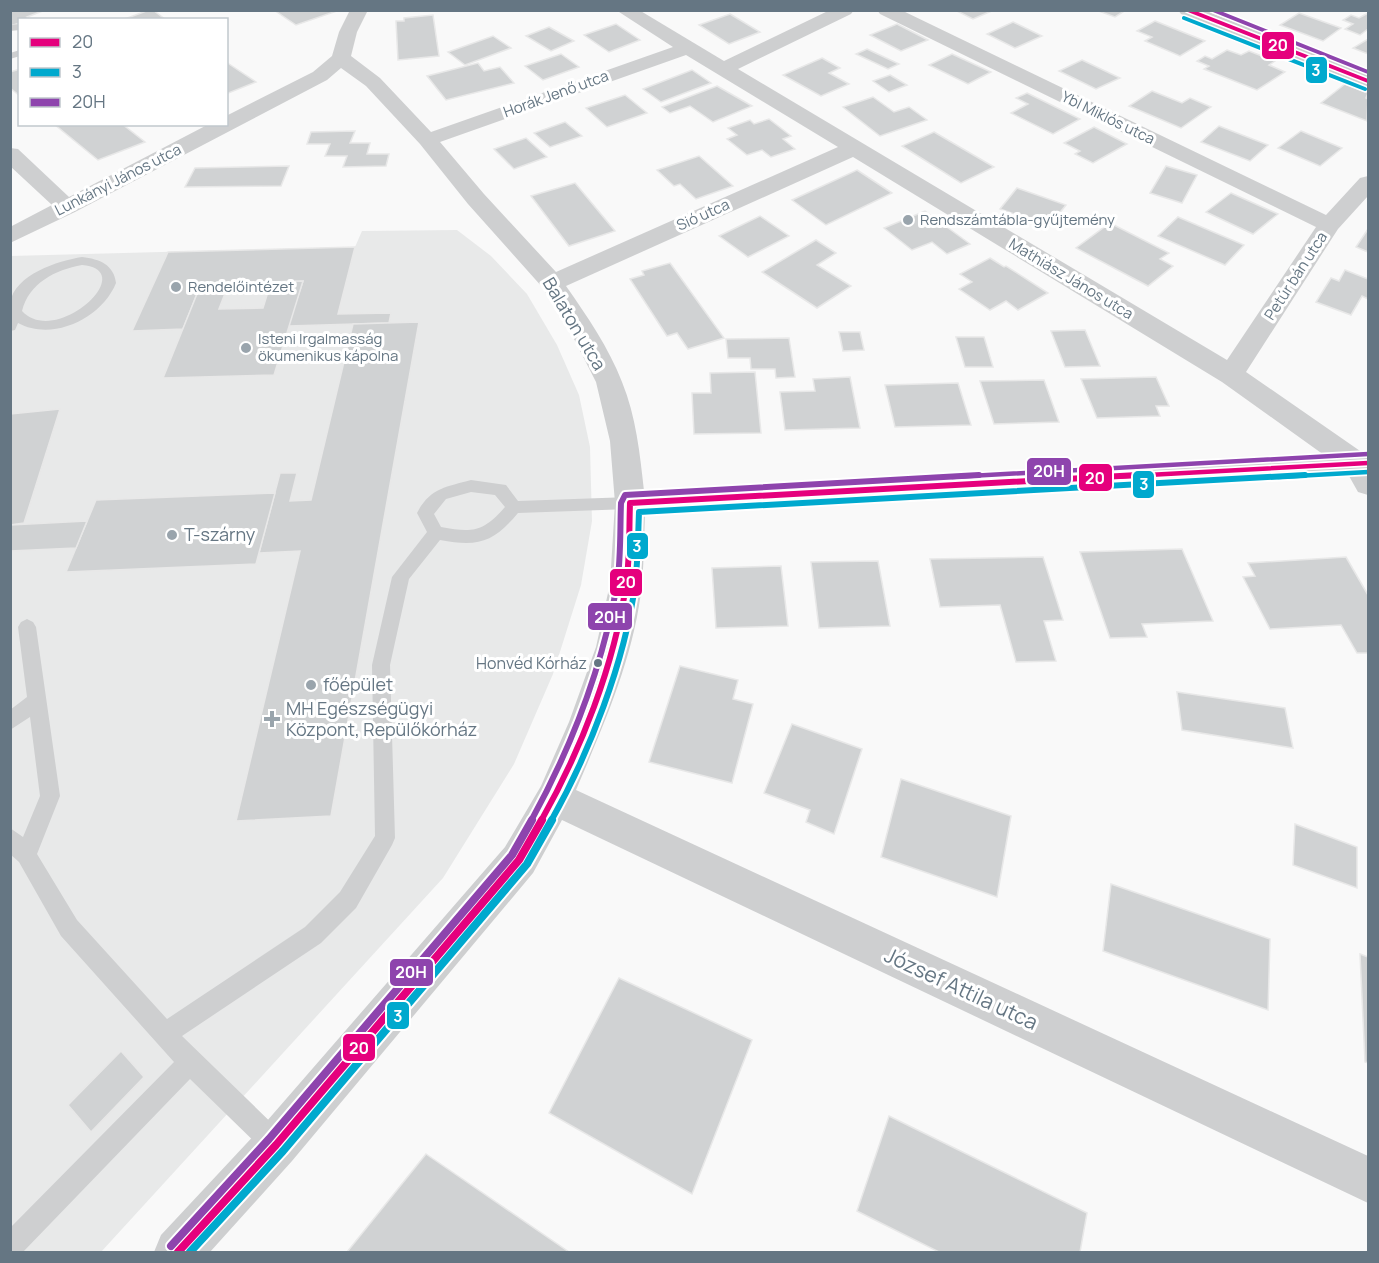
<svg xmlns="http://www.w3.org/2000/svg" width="1379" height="1263" font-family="Manrope,sans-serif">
<rect width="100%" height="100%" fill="#f9f9f9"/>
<polygon fill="#e8e9e9" points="457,230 491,256 527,294 557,345 579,395 590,447 592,521 581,585 553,674 514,764 443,878 101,1252 11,1252 10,256 355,247 362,231"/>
<g fill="#d0d2d3" stroke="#e8e8e8" stroke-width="1.5">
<polygon points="10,10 45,10 27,17 30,19 20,20 20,23 10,26"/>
<polygon points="149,10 153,10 166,20 122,20"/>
<polygon points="274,10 336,10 337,11 296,25"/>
<polygon points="955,10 994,10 973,19"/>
<polygon points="1096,10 1126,10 1115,17"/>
<polygon points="1299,13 1341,28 1323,41 1280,25"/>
<polygon points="1368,13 1368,29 1360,35 1345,29 1353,24 1343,20 1351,15 1359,18"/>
<polygon points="730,14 760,32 729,44 699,25"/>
<polygon points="433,15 439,56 398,60 396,21 404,21 404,18"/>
<polygon points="1155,21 1205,41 1180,56 1145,41 1152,37 1137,31"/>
<polygon points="1013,22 1042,36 1015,48 987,34"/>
<polygon points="616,24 640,40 609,52 584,35"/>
<polygon points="897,24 928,40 901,51 870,35"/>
<polygon points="549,27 574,41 551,51 526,36"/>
<polygon points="493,36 511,48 465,65 448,52"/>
<polygon points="1368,39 1368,54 1353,48"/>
<polygon points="867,49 899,64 888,69 856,54"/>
<polygon points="1227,50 1241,55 1249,51 1275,61 1269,65 1285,72 1257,90 1204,69 1209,66 1197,61 1205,56 1212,59"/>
<polygon points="561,54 579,67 543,80 525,66"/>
<polygon points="952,54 991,72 968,84 929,65"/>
<polygon points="822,58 840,68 829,73 849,84 821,96 783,75"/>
<polygon points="1082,60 1120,78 1096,89 1059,71"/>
<polygon points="226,62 256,82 226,94"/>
<polygon points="478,63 484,71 500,67 514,83 446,100 427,76"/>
<polygon points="20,69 20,96 10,88 10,72"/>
<polygon points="692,70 711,83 661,102 643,89"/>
<polygon points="890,75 907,85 889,92 873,81"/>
<polygon points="1345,84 1368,93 1366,98 1368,99 1367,121 1321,103"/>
<polygon points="717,86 752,106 713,122 690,106 670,113 662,107"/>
<polygon points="1152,91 1182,103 1190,98 1211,107 1181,128 1129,106"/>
<polygon points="1027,93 1080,119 1053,134 1011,113 1028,104 1016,98"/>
<polygon points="625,95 647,113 607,127 586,108"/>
<polygon points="873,97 894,112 909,107 927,120 880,136 843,107"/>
<polygon points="769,119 791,136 783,139 795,149 771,157 762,150 747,155 727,139 737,135 728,128 750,120 754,124"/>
<polygon points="565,122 582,136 550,147 534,133"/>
<polygon points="54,124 122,124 145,142 98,160"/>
<polygon points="1219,126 1268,145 1250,161 1201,142"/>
<polygon points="1094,127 1127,144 1093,163 1075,154 1080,151 1064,143"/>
<polygon points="355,131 350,143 370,143 367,154 389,154 386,166 343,167 347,156 325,156 330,144 307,144 311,132"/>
<polygon points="1301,131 1342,148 1320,166 1278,148"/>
<polygon points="934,132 994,167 961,183 902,146"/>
<polygon points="526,138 547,157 514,169 494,149"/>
<polygon points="699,156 733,186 696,199 680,184 674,186 657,170"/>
<polygon points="289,166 281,186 185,187 195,168"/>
<polygon points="1166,166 1197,175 1182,203 1150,193"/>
<polygon points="857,170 892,193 826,225 792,200"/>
<polygon points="575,183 615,231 569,246 531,196"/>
<polygon points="1017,188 1066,205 1049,226 1000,209"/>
<polygon points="1231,193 1278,214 1253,234 1206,212"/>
<polygon points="925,211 970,244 947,254 932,242 912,250 884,228"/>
<polygon points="760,216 789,236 748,257 719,236"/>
<polygon points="1178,217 1244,245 1225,265 1158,236"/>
<polygon points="1110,223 1169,253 1160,259 1173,266 1148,286 1076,248"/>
<polygon points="1368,229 1368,252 1356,247"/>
<polygon points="816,240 836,253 817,265 851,286 817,308 762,272"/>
<polygon points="355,247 338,314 391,313 389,323 288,326 303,281 229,283 201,284 183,329 132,331 168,252"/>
<polygon points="990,258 1004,267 1006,266 1048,293 1018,310 1006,301 990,310 959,289 972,282 960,274"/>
<polygon points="670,263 724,338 688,349 677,333 667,336 630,279 644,275 642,271"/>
<polygon points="1345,270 1368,279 1368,299 1362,296 1351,315 1316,302 1331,278 1339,281"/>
<polygon points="303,281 274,375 163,378 201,284 229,283 219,309 263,308 271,282"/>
<polygon points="419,322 331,816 236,821 300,551 259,553 280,473 297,473 290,501 311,500 353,324"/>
<polygon points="1085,330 1100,366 1065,367 1051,331"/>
<polygon points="839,332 860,332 864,350 843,351"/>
<polygon points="956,337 984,337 993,367 965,367"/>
<polygon points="789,338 795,377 776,378 775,369 751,369 750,358 728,358 726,339"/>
<polygon points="755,372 761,433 694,434 692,393 711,393 710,373"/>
<polygon points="850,377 860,428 785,430 780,392 815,391 813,379"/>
<polygon points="1156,377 1169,406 1156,406 1160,416 1097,418 1081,379"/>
<polygon points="1044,380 1059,422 994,424 980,381"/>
<polygon points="958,383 971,425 895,427 885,385"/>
<polygon points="60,409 24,523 10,525 10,414"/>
<polygon points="275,493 256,564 66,572 96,500"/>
<polygon points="87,521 76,548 10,551 10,525"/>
<polygon points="1182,549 1213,621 1142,624 1147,637 1110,638 1080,552"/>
<polygon points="1043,557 1063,620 1044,621 1056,661 1016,662 1000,605 940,607 930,559"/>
<polygon points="1346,557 1368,595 1368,653 1357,653 1341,625 1270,629 1243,577 1255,576 1248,563"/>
<polygon points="878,561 890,626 819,628 811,562"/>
<polygon points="781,566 788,626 716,628 712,568"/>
<polygon points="680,666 738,680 733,699 753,704 732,783 649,762"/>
<polygon points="1177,692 1285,708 1293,748 1182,730"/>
<polygon points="792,724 862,749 834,834 806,822 810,810 764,793"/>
<polygon points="901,779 1011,816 997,897 881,857"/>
<polygon points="1295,824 1357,847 1357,888 1293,865"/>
<polygon points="1111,884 1270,939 1268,1010 1103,951"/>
<polygon points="1360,954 1368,957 1368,1063 1365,1062"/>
<polygon points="619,978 752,1040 692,1194 549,1113"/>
<polygon points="121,1051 144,1077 91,1132 68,1105"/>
<polygon points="889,1116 1087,1213 1080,1252 939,1252 857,1211"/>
<polygon points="426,1154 569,1252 347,1252"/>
</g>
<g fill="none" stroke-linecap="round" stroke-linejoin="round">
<g fill="#cecfd0" fill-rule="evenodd">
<polygon points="20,24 20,30 10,31 10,25"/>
<polygon points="20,50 20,56 10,59 10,53"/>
<path d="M82 257C100 259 114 265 116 283 102 318 53 342 18 323L15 330 10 331C10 322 9 312 10 303 15 274 58 261 82 257ZM82 265C141 270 56 348 22 311 29 283 55 270 82 265Z"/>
<path d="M471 480 506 485 518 501 630 497 636 499 638 503 636 507 630 509 518 513C493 543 478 547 440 540L409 579 390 665 395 838 392 845 356 908 321 943 182 1036 285 1136 288 1145 285 1154 276 1157 267 1154 190 1079 23 1252H10V1228L174 1062 61 936 19 862 10 854V828L23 837 40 796 30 717 10 730V710L27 697 18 627 21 622 27 619 33 622 36 627 60 796 37 854 77 920 167 1019 305 927 340 892 375 836 372 665 392 577 427 532 417 513C430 488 446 487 471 480ZM471 492 495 495 505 507C483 532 473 533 441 527L434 514 446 499Z"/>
</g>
<path fill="#cecfd0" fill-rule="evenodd" d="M350 10H368L357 32 351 56 380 78 431 132 673 47 616 10H639L724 61 830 10H854L851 14 738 69 1227 360 1316 227 880 14 877 10H901L1326 215 1360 178 1368 176V196L1338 229 1246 372 1363 453 1368 455V495L1358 492 1349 476 645 514C644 537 644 560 642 583 635 655 604 724 576 790L1368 1156V1203L562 820 533 873 292 1161 210 1252H154L161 1235 260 1129 505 847 541 786 569 722 596 647 610 584 615 503 610 441 596 382 571 333 543 288 468 204 420 144 366 86 341 68 327 80 75 212 10 243V227L52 205 10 166V148L18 149 69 197 209 124H226V116L313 72 332 56 339 32ZM686 55 838 147 556 272 484 194 440 142ZM853 157 1222 382 1324 455 644 491C640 454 636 416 622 382 609 348 587 316 566 286Z"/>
<polygon fill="#cecfd0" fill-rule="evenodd" points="1178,10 1204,10 1368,74 1368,87 1181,14"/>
<defs>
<polyline id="bus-1-far3" points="1188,10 1368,81"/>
<polyline id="bus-1-far2" points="1111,477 1368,463"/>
<path id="bus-1-far1" d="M541 821C581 750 614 666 626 585 630 559 629 530 630 503L1138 475"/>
<polyline id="bus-1" points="178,1252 276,1145 519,860 542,820"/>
<polyline id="bus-2-far3" points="1184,18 1365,89"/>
<polyline id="bus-2-far2" points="1278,477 1368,472"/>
<path id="bus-2-far1" d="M551 821C589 754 625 661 635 585 638 561 638 536 639 512L1305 475"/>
<polyline id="bus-2" points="190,1252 283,1151 527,864 552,820"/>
<polyline id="bus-3-far3" points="1213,10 1368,72"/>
<polyline id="bus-3-far2" points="952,477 1368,454"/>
<path id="bus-3-far1" d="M531 821C571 748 602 668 617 585 621 559 620 530 621 503L625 495 979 475"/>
<polyline id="bus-3" points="171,1246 269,1139 512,855 532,820"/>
</defs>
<use href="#bus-1-far3" stroke="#fff" stroke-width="7"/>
<use href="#bus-1-far2" stroke="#fff" stroke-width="8"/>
<use href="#bus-1-far1" stroke="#fff" stroke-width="10"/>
<use href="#bus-1" stroke="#fff" stroke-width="12"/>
<use href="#bus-2-far3" stroke="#fff" stroke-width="7"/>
<use href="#bus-2-far2" stroke="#fff" stroke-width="8"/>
<use href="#bus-2-far1" stroke="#fff" stroke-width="10"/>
<use href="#bus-2" stroke="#fff" stroke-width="12"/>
<use href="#bus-3-far3" stroke="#fff" stroke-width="7"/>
<use href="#bus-3-far2" stroke="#fff" stroke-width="8"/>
<use href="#bus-3-far1" stroke="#fff" stroke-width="10"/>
<use href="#bus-3" stroke="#fff" stroke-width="12"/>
<use href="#bus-1-far3" stroke="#e5007d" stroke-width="4"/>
<use href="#bus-1-far2" stroke="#e5007d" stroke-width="4.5"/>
<use href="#bus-1-far1" stroke="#e5007d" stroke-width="6"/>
<use href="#bus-1" stroke="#e5007d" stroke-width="8"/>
<use href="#bus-2-far3" stroke="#00a9ce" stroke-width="4"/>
<use href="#bus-2-far2" stroke="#00a9ce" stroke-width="4.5"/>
<use href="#bus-2-far1" stroke="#00a9ce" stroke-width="6"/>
<use href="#bus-2" stroke="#00a9ce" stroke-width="8"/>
<use href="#bus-3-far3" stroke="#8e44ad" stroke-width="4"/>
<use href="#bus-3-far2" stroke="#8e44ad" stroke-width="4.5"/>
<use href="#bus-3-far1" stroke="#8e44ad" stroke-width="6"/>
<use href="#bus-3" stroke="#8e44ad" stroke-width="8"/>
</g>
<g fill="#99a4ac" stroke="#fff" stroke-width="2">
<circle cx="908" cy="220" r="6"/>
<circle cx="176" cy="287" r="6"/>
<circle cx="246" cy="348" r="6"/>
<circle cx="172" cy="535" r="6"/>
<circle cx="311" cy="685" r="6"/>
<path d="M269 710h6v6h6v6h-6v6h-6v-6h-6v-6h6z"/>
</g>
<circle fill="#657683" stroke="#fff" stroke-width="2" cx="598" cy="663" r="5"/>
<g text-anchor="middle" stroke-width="6" stroke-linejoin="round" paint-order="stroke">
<g font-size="15" fill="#657683" stroke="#fff">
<text transform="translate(556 94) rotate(-20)" y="5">Horák Jenő utca</text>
<text transform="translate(1108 118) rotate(26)" y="5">Ybl Miklós utca</text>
<text transform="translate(118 180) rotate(-27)" y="5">Lunkányi János utca</text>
<text transform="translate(703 215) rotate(-24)" y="5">Sió utca</text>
<text transform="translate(1296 276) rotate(-57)" y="5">Petúr bán utca</text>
<text transform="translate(1071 279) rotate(31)" y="5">Mathiász János utca</text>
</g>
<g font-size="15" fill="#657683" stroke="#fff" text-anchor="start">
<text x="920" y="225">Rendszámtábla-gyűjtemény</text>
<text x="188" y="292">Rendelőintézet</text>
<text x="258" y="344">Isteni Irgalmasság<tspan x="258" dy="17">ökumenikus kápolna</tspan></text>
</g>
<g font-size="16" fill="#657683" stroke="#fff" text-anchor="end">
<text x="587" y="669">Honvéd Kórház</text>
</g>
<g font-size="18" fill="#657683" stroke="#fff">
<text transform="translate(574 324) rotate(59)" y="6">Balaton utca</text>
</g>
<g font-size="18" fill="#657683" stroke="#fff" text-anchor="start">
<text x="184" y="541">T-szárny</text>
<text x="323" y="691">főépület</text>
<text x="286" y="715">MH Egészségügyi<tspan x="286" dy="21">Központ, Repülőkórház</tspan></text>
</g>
<g font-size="21" fill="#657683" stroke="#fff">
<text transform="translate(961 989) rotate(25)" y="7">József Attila utca</text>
</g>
</g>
<g stroke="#fff" stroke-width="2">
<rect x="1261" y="31" width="34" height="29" rx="6" fill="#e5007d"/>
<rect x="1305" y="56" width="23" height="28" rx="6" fill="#00a9ce"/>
<rect x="1026" y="457" width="46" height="29" rx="6" fill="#8e44ad"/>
<rect x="1078" y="463" width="35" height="29" rx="6" fill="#e5007d"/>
<rect x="1132" y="470" width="23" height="29" rx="6" fill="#00a9ce"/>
<rect x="626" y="532" width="23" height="28" rx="6" fill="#00a9ce"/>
<rect x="609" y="568" width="34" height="29" rx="6" fill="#e5007d"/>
<rect x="587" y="602" width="46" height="29" rx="6" fill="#8e44ad"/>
<rect x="389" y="958" width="45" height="29" rx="6" fill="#8e44ad"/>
<rect x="386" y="1001" width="24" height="29" rx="6" fill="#00a9ce"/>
<rect x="342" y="1033" width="34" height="29" rx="6" fill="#e5007d"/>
</g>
<g font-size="16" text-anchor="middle" font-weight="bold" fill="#fff">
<text x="1278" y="51">20</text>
<text x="1316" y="76">3</text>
<text x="1049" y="477">20H</text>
<text x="1095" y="484">20</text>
<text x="1144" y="490">3</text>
<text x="637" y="552">3</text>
<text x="626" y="588">20</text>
<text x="610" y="623">20H</text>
<text x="411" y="978">20H</text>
<text x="398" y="1022">3</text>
<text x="359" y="1054">20</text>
</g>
<rect width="1379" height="1263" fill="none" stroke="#657683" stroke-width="24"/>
<rect x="18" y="18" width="210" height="108" fill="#ffffff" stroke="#c1c8cd" stroke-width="1.5"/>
<rect x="30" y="38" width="30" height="9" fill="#e5007d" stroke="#c1c8cd" stroke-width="1.5"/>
<text x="72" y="48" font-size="18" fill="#657683">20</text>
<rect x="30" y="68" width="30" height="9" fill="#00a9ce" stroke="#c1c8cd" stroke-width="1.5"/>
<text x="72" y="78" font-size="18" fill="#657683">3</text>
<rect x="30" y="98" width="30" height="9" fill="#8e44ad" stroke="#c1c8cd" stroke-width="1.5"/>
<text x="72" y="108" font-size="18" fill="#657683">20H</text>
</svg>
